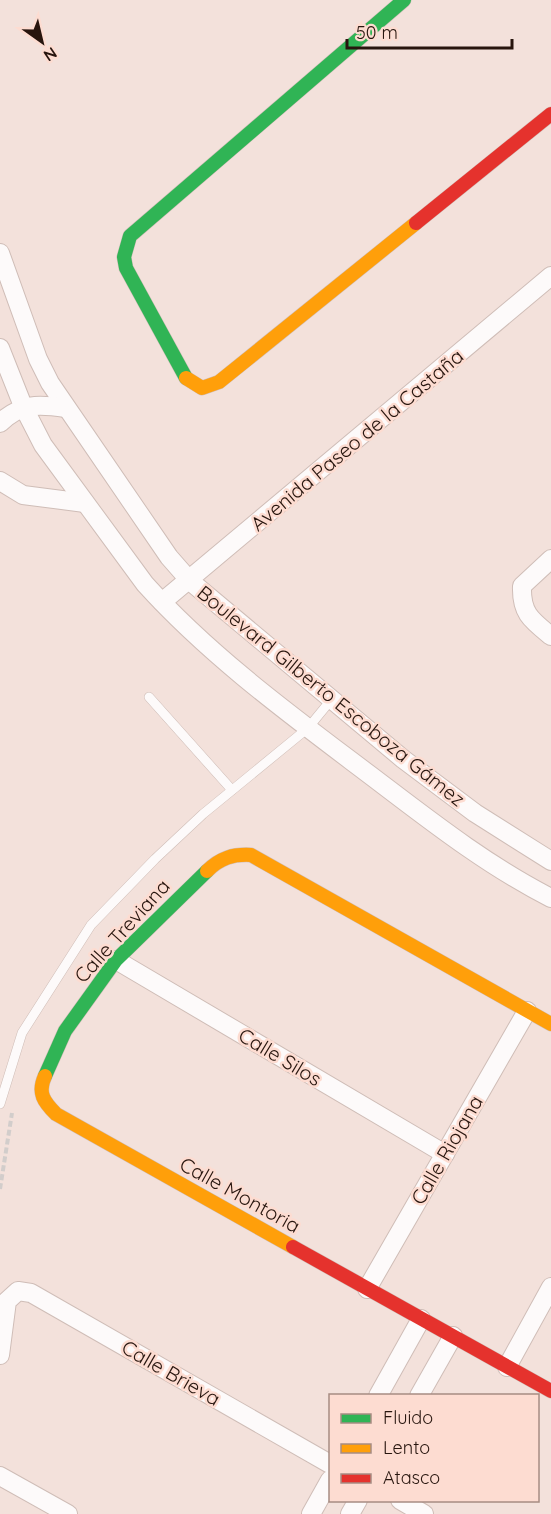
<svg xmlns="http://www.w3.org/2000/svg" width="551" height="1514" font-family="Quicksand,sans-serif">
<rect width="100%" height="100%" fill="#f3e1db"/>
<g fill="none" stroke-linecap="round" stroke-linejoin="round">
<defs>
<g id="lane">
<polyline points="149,697 232,790"/>
<polyline points="0,1104 22,1033 91,925 155,859 203,814 308,728 331,700"/>
</g>
<g id="street">
<polyline points="0,253 38,359 50,383 169,557 190,581 403,759 475,813 551,861"/>
<path d="M0 348 23 406 43 445 145 584C211 657 292 716 370 775 428 819 486 865 551 898"/>
<path d="M0 423C21 403 38 404 66 408"/>
<polyline points="0,481 23,495 85,503"/>
<path d="M551 559 522 586C521 613 531 620 551 636"/>
<polyline points="162,602 551,276"/>
<polyline points="116,960 445,1154"/>
<polyline points="367,1289 527,1011"/>
<polyline points="0,1355 7,1301 18,1291 31,1293 330,1464"/>
<polyline points="507,1367 551,1287"/>
<polyline points="378,1396 421,1319"/>
<polyline points="419,1396 453,1336"/>
<polyline points="0,1476 68,1514"/>
<polyline points="400,1500 424,1514"/>
<polyline points="311,1514 330,1480"/>
<polyline points="350,1514 358,1500"/>
</g>
<g id="fast">
<polyline points="186,378 126,268 124,257 130,236 404,0"/>
<polyline points="45,1076 65,1031 116,960 207,871"/>
</g>
<g id="slow">
<polyline points="186,378 202,388 219,382 416,223"/>
<path d="M207 871C220 858 233 854 251 855L551 1024"/>
<path d="M45 1076C37 1093 44 1102 56 1114L293 1247"/>
</g>
<g id="jam">
<polyline points="416,223 551,114"/>
<polyline points="293,1247 551,1391"/>
</g>
</defs>
<use href="#lane" stroke="#cfbdb7" stroke-width="10"/>
<use href="#street" stroke="#cfbdb7" stroke-width="20"/>
<use href="#fast" stroke="#cfbdb7" stroke-width="15"/>
<use href="#slow" stroke="#cfbdb7" stroke-width="15"/>
<use href="#jam" stroke="#cfbdb7" stroke-width="15"/>
<polyline stroke="#d2cdcb" stroke-width="4" stroke-dasharray="6 3" stroke-linecap="butt" points="0,1189 12,1113"/>
<use href="#lane" stroke="#fdfafa" stroke-width="9"/>
<use href="#street" stroke="#fdfafa" stroke-width="18"/>
<use href="#fast" stroke="#30b455" stroke-width="14"/>
<use href="#slow" stroke="#ff9f0a" stroke-width="14"/>
<use href="#jam" stroke="#e5322d" stroke-width="14"/>
</g>
<g text-anchor="middle" stroke-width="5" stroke-linejoin="round" paint-order="stroke">
<g font-size="20" fill="#27150e" stroke="#fddcd1">
<text transform="translate(357 440) rotate(-40)" y="7">Avenida Paseo de la Castaña</text>
<text transform="translate(331 696) rotate(39)" y="7">Boulevard Gilberto Escoboza Gámez</text>
<text transform="translate(122 931) rotate(-48)" y="7">Calle Treviana</text>
<text transform="translate(280 1057) rotate(31)" y="7">Calle Silos</text>
<text transform="translate(447 1150) rotate(-60)" y="7">Calle Riojana</text>
<text transform="translate(240 1195) rotate(29)" y="7">Calle Montoria</text>
<text transform="translate(171 1373) rotate(30)" y="7">Calle Brieva</text>
</g>
</g>
<rect x="329" y="1394" width="210" height="108" fill="#fddcd1" stroke="#a78c83" stroke-width="1.5"/>
<rect x="341" y="1414" width="30" height="9" fill="#30b455" stroke="#a78c83" stroke-width="1.5"/>
<text x="383" y="1424" font-size="18" fill="#27150e">Fluido</text>
<rect x="341" y="1444" width="30" height="9" fill="#ff9f0a" stroke="#a78c83" stroke-width="1.5"/>
<text x="383" y="1454" font-size="18" fill="#27150e">Lento</text>
<rect x="341" y="1474" width="30" height="9" fill="#e5322d" stroke="#a78c83" stroke-width="1.5"/>
<text x="383" y="1484" font-size="18" fill="#27150e">Atasco</text>
<g transform="translate(42 42) rotate(146)" stroke="#fddcd1" stroke-width="4.5" paint-order="stroke">
<path d="M0-4.5L10 22L0 15L-10 22Z" fill="#27150e"/>
<text y="-9" font-size="16" font-weight="bold" text-anchor="middle" fill="#27150e">N</text>
</g>
<path d="M347 39v9h165v-9" fill="none" stroke="#27150e" stroke-width="3"/>
<text x="356" y="39" font-size="18" fill="#27150e" stroke="#fddcd1" stroke-width="4.5" paint-order="stroke">50 m</text>
</svg>
